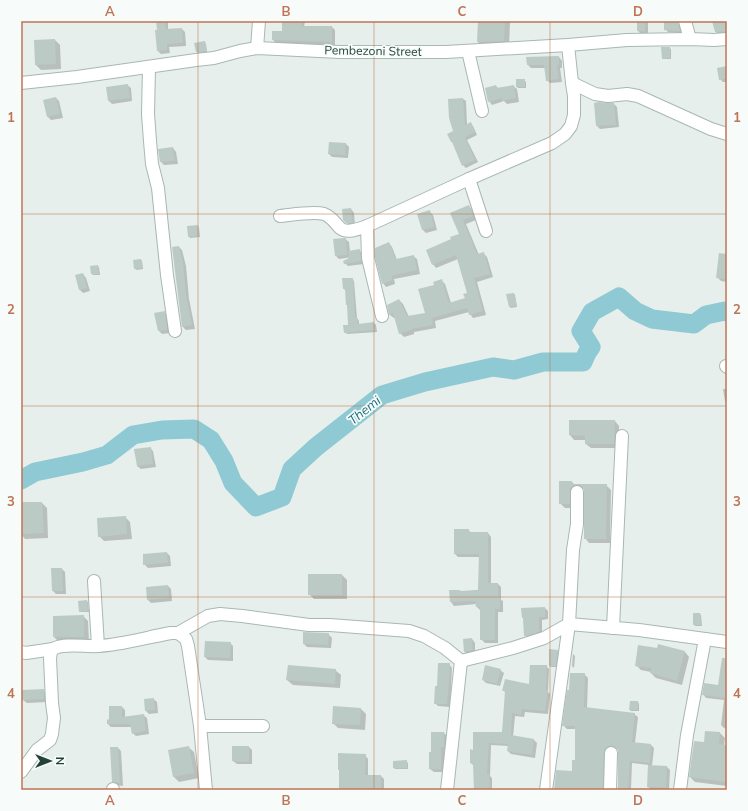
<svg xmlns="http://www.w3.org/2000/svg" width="748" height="811" font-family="Mulish,sans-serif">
<rect width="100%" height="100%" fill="#e6efeb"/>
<g fill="#0003" fill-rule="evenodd">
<polygon points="157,21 168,21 168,30 182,29 185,32 186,46 169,47 170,53 161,54 158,51 156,31 158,31"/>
<polygon points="283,21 305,21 304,27 332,27 335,30 335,45 276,43 273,40 283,32"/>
<polygon points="479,21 508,21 510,22 509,46 483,47 478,42"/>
<polygon points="638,21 648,21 648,34 641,34 638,31"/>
<polygon points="713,21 727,21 727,34 719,35 716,32"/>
<polygon points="677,23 681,26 682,33 668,32 665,29"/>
<polygon points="55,40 60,45 61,69 41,70 36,65"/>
<polygon points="205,43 206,44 207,52 198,53 197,52 195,44"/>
<polygon points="669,48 671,49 671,59 664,59 663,58"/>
<polygon points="559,57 562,61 562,68 560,68 562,82 550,83 547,80 545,68 531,68 528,65 527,58"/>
<polygon points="727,67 727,82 723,82 720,79"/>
<polygon points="524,80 526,82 526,88 518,88 517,87"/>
<polygon points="127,85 131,88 132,101 112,104 109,101 107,88"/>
<polygon points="496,86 498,88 513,86 517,89 519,102 507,104 504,101 492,105 489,101"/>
<polygon points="56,98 59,101 63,118 51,120 48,117"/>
<polygon points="463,99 466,101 467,125 470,123 473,126 477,135 467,140 478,162 466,168 463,165 455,132"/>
<polygon points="614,104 617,107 619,127 600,129 597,126"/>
<polygon points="346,144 349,147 348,158 332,157 329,154"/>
<polygon points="173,148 176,152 178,164 164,165 161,162"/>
<polygon points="469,206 472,210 476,220 466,224 479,255 483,253 487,257 493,277 477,282 486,315 473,318 470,314 469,312 435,321 436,328 414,332 414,334 404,337 400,333 395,318 394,318 390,315 388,306 399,300 403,304 409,317 427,314 435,285 441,280 445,284 451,303 466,299 469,294 458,259 436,268 433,264 452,240 460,234 451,213"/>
<polygon points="351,209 354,213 355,226 350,226 344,219"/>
<polygon points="429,211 433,215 437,230 426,233 423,230 418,214"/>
<polygon points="198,226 199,228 200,237 190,238 189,236"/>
<polygon points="345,239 349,242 350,252 360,251 363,254 364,264 348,266 345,263 353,257 339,259 336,256"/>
<polygon points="389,243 392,247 397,260 413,256 417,259 420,274 394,279 395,284 386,287 383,283"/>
<polygon points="179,247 182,250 186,266 189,299 195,329 186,330 183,327"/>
<polygon points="727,255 727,282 721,281 717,277"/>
<polygon points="141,260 142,261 143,269 137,270 135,269"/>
<polygon points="97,266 99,267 100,275 93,275 92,274"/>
<polygon points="83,274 86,278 90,291 83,293 80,290 76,276"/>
<polygon points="352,279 354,281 357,318 359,321 359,325 374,323 376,325 377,332 347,334 345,332 349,326 348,306 346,291 344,289"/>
<polygon points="514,294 515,295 517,307 511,308 510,307"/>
<polygon points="164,313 168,316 170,333 162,334 159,331"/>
<polygon points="723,389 727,389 727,403 725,401"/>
<polygon points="615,421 619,426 619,448 591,448 586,444 586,440 574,440 570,435"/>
<polygon points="150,448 153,451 156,467 141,469 137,466"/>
<polygon points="572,482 575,485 606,485 611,490 610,543 589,543 585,538 585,489 581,488 573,508 565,508 560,503"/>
<polygon points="21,503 42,503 47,508 48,538 25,539 21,534"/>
<polygon points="125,517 130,522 132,539 104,541 99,536"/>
<polygon points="468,530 472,533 488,533 491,537 491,584 498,584 501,587 501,600 503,601 503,612 498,612 498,643 485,643 481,639 481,611 477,607 476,604 454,606 451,602 460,591 461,592 479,590 480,557 458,557 455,554"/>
<polygon points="167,553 170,556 171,566 148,568 144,564"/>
<polygon points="62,569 65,572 66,594 56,594 53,591"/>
<polygon points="342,575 347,580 347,599 314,599 309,594"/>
<polygon points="168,586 171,589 172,601 151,603 148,600"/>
<polygon points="87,601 88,602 89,612 81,612 80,611"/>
<polygon points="545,608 548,611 548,619 542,620 542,635 528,639 525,635"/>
<polygon points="694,614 700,614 701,615 702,626 695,626 694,624"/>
<polygon points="83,616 88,621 89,642 59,642 54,637"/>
<polygon points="328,634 332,638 331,648 307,647 304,644"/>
<polygon points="472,639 475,643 475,653 468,655 465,652 464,640"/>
<polygon points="230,643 233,646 233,661 208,660 205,657"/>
<polygon points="557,651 559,652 557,667 551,667 550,666"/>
<polygon points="685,652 689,657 682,685 656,678 651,673 651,672 641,670 636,665"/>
<polygon points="573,654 575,656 574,668 572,666"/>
<polygon points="723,658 727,659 727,729 724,728 721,725 724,700 706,698 703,694 719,686"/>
<polygon points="449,664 452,668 450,707 438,706 435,703 438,687"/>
<polygon points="546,666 549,669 548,692 550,694 548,714 525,712 524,717 515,716 513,737 534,740 537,743 535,758 511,754 508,751 509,746 491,745 490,776 492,778 492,790 475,790 474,766 471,763 474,751 503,733 506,693 503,690 530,685"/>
<polygon points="335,670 341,675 340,688 293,685 287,680"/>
<polygon points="500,670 504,673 500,686 486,683 483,680"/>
<path d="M584 674 588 678 587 708 634 714 638 717 635 743 651 745 654 748 652 766 667 767 670 770 669 790H618L619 749 615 748 610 750 605 790H555L573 772 576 762V729H567L564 726ZM632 763 649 765 648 787 651 789H631Z"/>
<polygon points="43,690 47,693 47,702 27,703 23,700"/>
<polygon points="153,699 157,702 158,713 149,714 146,711"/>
<polygon points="638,702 639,704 639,711 631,711 630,710"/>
<polygon points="122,707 125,710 125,718 143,715 147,718 149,734 136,736 133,733 132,727 111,727 108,724"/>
<polygon points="361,709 366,714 365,730 338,728 333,723"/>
<polygon points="444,733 447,736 447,750 444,750 444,772 434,772 430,769 430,753"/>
<polygon points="720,733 725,738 724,746 727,746 727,786 695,782 690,777 705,743"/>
<polygon points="188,747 194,752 199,778 179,782 174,777"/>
<polygon points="249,747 252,750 252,764 237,764 233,761"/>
<polygon points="118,748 121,751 123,786 116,785 113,781"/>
<polygon points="365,755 368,759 368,776 381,776 384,779 384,790 340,790 340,771 339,770"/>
<polygon points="406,761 408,763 408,769 395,769 394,768"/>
</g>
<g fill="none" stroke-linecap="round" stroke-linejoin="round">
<polyline stroke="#8ec9d4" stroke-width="19" points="21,480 35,472 83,462 107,455 133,435 162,430 194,429 211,440 224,461 233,483 256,507 282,497 292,469 316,447 382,395 425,382 493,367 514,370 543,362 583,362 587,353 591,347 581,331 592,312 619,297 635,311 652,319 694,324 706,315 725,311 727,312"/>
</g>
<g fill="#bbcac4">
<polygon points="156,21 165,21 166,29 182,28 183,43 167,44 167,50 157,51 155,30 157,30"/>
<polygon points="282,21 302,21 301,26 332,26 332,42 272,40 272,31 282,31"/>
<polygon points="478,21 505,21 504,41 477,42"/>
<rect x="637" y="21" width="8" height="10"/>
<polygon points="664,21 678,22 680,31 664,30"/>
<polygon points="712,21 727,21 727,31 715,32"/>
<polygon points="55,39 56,64 35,65 34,40"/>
<polygon points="205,41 207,51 196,52 194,43"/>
<polygon points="661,47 670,47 670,58 662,59"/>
<polygon points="559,56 559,65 557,65 559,79 546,81 544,65 527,65 526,57"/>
<polygon points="727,66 727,78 719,80 717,68"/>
<rect x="516" y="79" width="9" height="8"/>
<polygon points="128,84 130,98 108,101 106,87"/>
<polygon points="496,85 497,88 514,85 516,98 502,101 502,98 488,102 485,88"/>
<polygon points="56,97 60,114 47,117 43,100"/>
<polygon points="463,98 465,125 471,122 475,132 465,137 475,160 462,166 452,142 451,142 447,134 453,131 449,118 448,99"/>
<polygon points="599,102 607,103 614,103 616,125 596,126 594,103"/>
<polygon points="329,142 346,143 345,155 328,154"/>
<polygon points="173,147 175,161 160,162 158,149"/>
<polygon points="469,205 473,216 463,220 477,254 484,252 490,274 474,278 483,311 469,315 467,308 432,318 433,325 411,329 411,330 399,334 393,313 389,315 387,305 399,299 407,316 425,313 418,289 434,285 433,282 442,279 449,303 465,298 463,294 467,293 456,255 432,265 426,250 451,239 450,237 459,234 450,213"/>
<polygon points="351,208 353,223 346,223 343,220 342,209"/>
<polygon points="430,210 434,227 422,230 417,214"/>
<polygon points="198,225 199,236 188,237 187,226"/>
<polygon points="344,238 346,238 347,255 335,256 333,239"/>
<polygon points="389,242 396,259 414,255 417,270 391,276 393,280 382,284 375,257 375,248"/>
<polygon points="179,246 183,262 186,295 192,325 182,327 172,247"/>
<polygon points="360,249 361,261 344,264 343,261 349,258 348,251"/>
<polygon points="719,253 727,254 727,279 716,278"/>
<polygon points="141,259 143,268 134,269 133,260"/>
<polygon points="98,265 99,274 91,274 90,266"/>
<polygon points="83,273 87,288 79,290 75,275"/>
<polygon points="342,278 353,278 355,318 357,317 358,324 374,322 375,330 344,333 343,325 348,325 347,305 346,305 345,289 343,289"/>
<polygon points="514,293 517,306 509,307 506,294"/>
<polygon points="165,311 167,330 158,331 154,313"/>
<polygon points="569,420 615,420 614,444 585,444 585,436 569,435"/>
<polygon points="151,447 153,464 137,466 134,449"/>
<polygon points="559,481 572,481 572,484 607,484 606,539 584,539 584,489 580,485 577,485 573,486 570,489 570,504 559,504"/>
<polygon points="21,502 42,502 44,533 21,534"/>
<polygon points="126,516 127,534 98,537 97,518"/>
<polygon points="454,529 469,529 469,532 488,532 488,583 498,583 498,597 500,597 500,609 495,609 495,640 480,640 480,607 476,607 475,601 450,602 449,590 460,590 460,591 478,590 479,554 454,554"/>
<polygon points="167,552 168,563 143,565 143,554"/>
<polygon points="51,568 62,568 63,591 52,591"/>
<rect x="308" y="574" width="34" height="21"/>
<polygon points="168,585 169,598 147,600 146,587"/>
<polygon points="87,600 88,611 79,612 78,601"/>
<polygon points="545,607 545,617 539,617 539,632 527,636 524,636 523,618 522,618 521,608"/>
<polygon points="693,613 700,613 701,625 693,625"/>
<polygon points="84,615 84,637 53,637 53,616"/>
<polygon points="303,632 329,633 328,645 303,644"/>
<polygon points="472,638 473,650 464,652 463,639"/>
<polygon points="205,641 231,642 230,658 204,657"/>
<polygon points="658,644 685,651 677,681 650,673 651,668 635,666 638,645 657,648"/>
<polygon points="549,649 558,650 556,666 549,666"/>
<polygon points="722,658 727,659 727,698 702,695 704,683 718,685"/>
<polygon points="438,663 450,663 449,681 447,704 434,704 435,686 437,686"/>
<polygon points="288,665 336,669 335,684 286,680"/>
<polygon points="485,665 501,669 497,684 482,680"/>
<polygon points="530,665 547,665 546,690 548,690 545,711 522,709 521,715 512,713 511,735 534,739 532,755 507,751 508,744 489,743 487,774 489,774 490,790 474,790 473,764 470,763 470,749 473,750 473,732 502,732 505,691 502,691 505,679 529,684"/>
<polygon points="570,673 585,673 584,707 635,713 632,742 651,744 650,763 630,761 628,790 618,790 618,750 615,747 611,746 608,746 605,749 604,752 603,790 554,790 556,770 572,771 572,760 575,760 575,726 562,726 567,690 569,690"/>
<polygon points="44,689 44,699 22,700 22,690"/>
<polygon points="154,698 155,710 145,711 144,699"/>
<polygon points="630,701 638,701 638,710 629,710"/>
<polygon points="109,706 122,706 122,717 144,714 146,731 132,734 130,724 107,724 107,720 109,719"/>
<polygon points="333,706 361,708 360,725 332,724"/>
<polygon points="705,731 720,732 719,744 727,745 727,763 725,782 689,777 694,741 704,742"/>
<polygon points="431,732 444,732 444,747 441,747 441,769 429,769 429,752 431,752"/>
<polygon points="189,746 194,773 173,777 168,750"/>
<polygon points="232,746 249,746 249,762 232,761"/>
<polygon points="110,747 118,747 120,783 112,782"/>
<polygon points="338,753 366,754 365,775 381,775 381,790 339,790 339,770 338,770"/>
<polygon points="407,760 407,768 393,768 393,761"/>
<polygon points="648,765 667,766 666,788 647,787"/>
</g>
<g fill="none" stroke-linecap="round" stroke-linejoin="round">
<defs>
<g id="street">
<polyline points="685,21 690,39"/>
<polyline points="257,48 259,21"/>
<polyline points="468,51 482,111"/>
<polyline points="149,67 148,114 150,141 152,164 158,188 167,275 175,331"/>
<polyline points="21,83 77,77 196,60 214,58 240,51 257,48 340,52 446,52 568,45 627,40 690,39 714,40 727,39"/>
<polyline points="572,83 595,94 608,96 627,94 638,96 711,129 727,134"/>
<polyline points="469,179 486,231"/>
<path d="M280 216C291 215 314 211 324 214 332 217 335 223 340 228 347 234 359 229 367 226L469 179 552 143 565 134 571 126 574 115V96L572 83 568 45"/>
<polyline points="367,226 368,258 382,316"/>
<polyline points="726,366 727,367"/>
<polyline points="94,581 98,646"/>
<polyline points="613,628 622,436"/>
<polyline points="178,633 208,616 220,614 242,616 309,625 330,625 409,631 424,636 445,648 461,661"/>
<polyline points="21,652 26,653 53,649"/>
<polyline points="461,661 513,648 544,638 569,624 639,630 727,642"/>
<polyline points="200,726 263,726"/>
<path d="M21 772 37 750 50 740 52 734 54 718 52 703 50 658C51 654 50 650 55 648 66 643 86 647 98 646 121 645 148 637 171 633H178L186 639 188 646 200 726 206 790"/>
<polyline points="113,789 113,790"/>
<polyline points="447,790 461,661"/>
<polyline points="546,790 569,624 573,550 577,524 577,492"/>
<polyline points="610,790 611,753"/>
<polyline points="680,790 687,735 705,639"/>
</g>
</defs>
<use href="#street" stroke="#a8b8b2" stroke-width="14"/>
<use href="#street" stroke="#fff" stroke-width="12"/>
</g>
<path fill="none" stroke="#c07456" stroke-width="1" stroke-opacity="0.55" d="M198 21V790M374 21V790M550 21V790M21 214H727M21 406H727M21 597H727"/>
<g text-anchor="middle" stroke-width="3.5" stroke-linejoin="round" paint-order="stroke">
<g font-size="12" fill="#24423a" stroke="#f7fbf9">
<text transform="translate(373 51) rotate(1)" y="4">Pembezoni Street</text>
</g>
<g font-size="13" font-style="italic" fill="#1c6f80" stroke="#f7fbf9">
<text transform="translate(364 410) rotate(-39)" y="5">Themi</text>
</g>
</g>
<rect width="748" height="811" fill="none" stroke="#f7fbf9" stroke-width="44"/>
<g transform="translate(50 761) rotate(90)" stroke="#f7fbf9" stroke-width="3" paint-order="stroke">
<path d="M0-3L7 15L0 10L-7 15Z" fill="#24423a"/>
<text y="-6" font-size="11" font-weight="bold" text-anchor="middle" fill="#24423a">N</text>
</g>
<rect x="22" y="22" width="704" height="767" fill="none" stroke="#c07456" stroke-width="1.5"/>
<g font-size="13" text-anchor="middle" font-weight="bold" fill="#c07456">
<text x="110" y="16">A</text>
<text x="286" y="16">B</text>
<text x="462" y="16">C</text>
<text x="638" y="16">D</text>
<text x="11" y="122">1</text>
<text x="737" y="122">1</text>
<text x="11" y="314">2</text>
<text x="737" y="314">2</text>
<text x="11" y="506">3</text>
<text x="737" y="506">3</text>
<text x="11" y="698">4</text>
<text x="737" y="698">4</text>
<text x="110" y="805">A</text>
<text x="286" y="805">B</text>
<text x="462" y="805">C</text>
<text x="638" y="805">D</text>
</g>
</svg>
